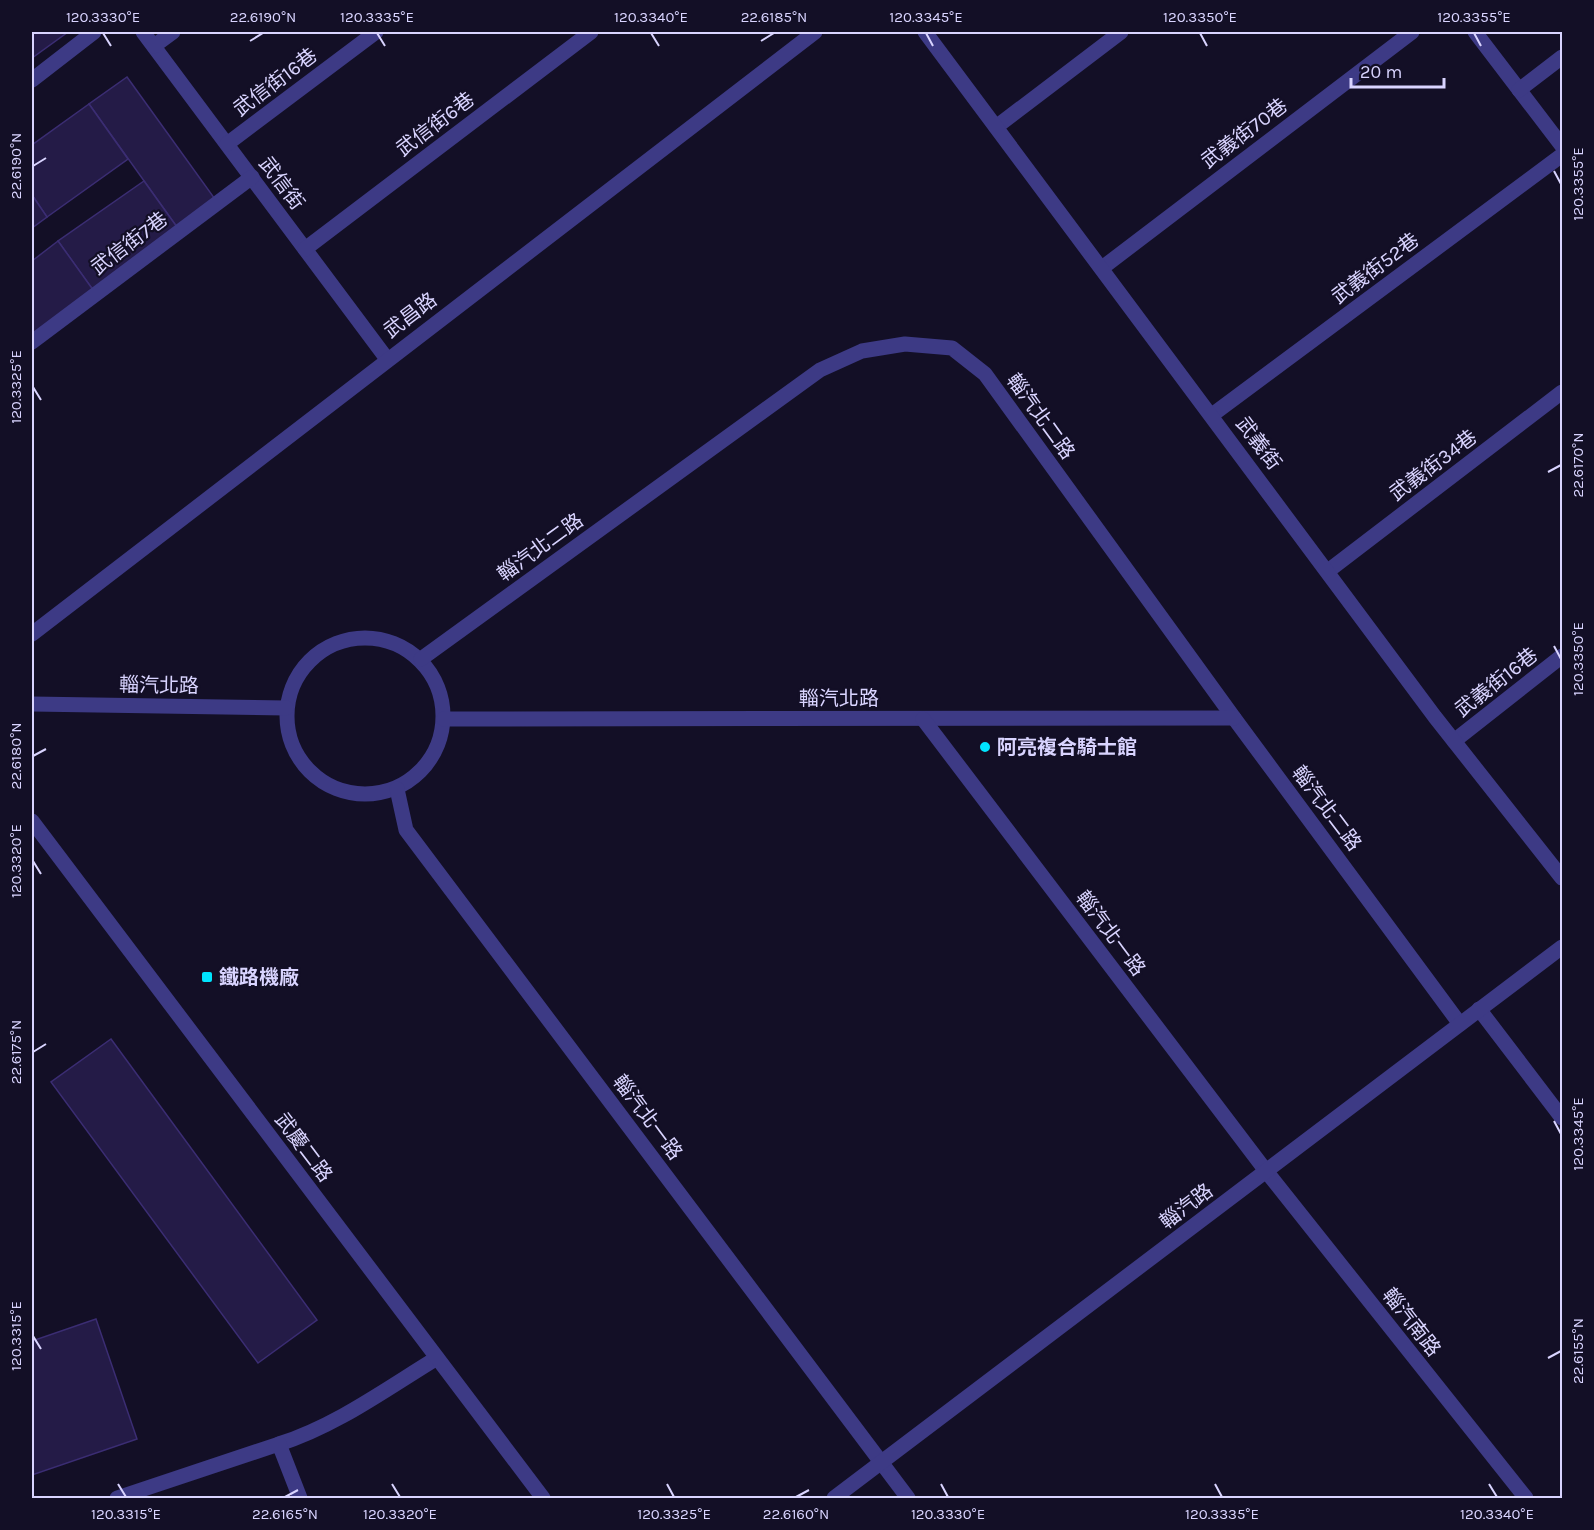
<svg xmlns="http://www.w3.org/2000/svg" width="1594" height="1530" font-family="Karla,'Noto Sans TC',sans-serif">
<rect width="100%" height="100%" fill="#130f26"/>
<g fill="#241b47" stroke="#3b2d73" stroke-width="1.5">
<polygon points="32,32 68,32 32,58"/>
<polygon points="127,77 220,206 182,234 89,104"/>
<polygon points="89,104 128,159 47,217 32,195 32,145"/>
<polygon points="144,181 182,234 96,294 58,241"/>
<polygon points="32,195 47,217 32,228"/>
<polygon points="58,241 96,294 32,340 32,261"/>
<polygon points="111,1039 317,1320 258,1363 51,1082"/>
<polygon points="96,1319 137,1439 32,1475 32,1341"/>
</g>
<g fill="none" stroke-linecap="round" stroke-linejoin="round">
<g stroke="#3d3a85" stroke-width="15">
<polyline points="1475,32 1562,146"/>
<polyline points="1519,90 1562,57"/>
<polyline points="996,127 1121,32"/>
<polyline points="1102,268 1412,32"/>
<polyline points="1212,415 1562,155"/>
<polyline points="1328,571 1562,392"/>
<polyline points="1454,741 1562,656"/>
<path d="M279 1444C336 1426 386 1389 437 1358"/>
<polyline points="117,1498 279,1444 300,1498"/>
</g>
<g stroke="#3d3a85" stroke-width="15">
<polyline points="143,32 387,359"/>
<polyline points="925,32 1435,717 1562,878"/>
<polyline points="154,46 173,32"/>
<polyline points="32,80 94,32"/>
<polyline points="227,144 376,32"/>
<polyline points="305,249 591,32"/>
<polyline points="32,342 252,177"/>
<polyline points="32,634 815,32"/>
<circle cx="365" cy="716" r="78"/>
<polyline points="421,659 820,370 862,351 905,344 952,348 985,374 1234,718 1460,1024"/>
<polyline points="32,704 286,708"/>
<polyline points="444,719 1234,718"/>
<polyline points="923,719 1266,1171 1526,1498"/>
<polyline points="397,789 406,830 908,1498"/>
<polyline points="32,821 543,1498"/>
<polyline points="1479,1009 1562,1118"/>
<polyline points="834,1498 1562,947"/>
</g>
</g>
<path fill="none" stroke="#d9d4ff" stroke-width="2" d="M103 33 111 46M377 33 385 46M651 33 659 46M926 33 933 46M1200 33 1207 46M1474 33 1481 46M250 41 263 33M761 41 774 33M33 166 46 158M1554 171 1561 184M33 387 41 400M1548 472 1561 465M1554 646 1561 659M33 756 46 749M33 861 41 874M33 1052 46 1044M1554 1121 1561 1134M33 1336 41 1349M1548 1358 1561 1351M118 1484 126 1497M392 1484 400 1497M667 1484 674 1497M941 1484 948 1497M1215 1484 1222 1497M1489 1484 1497 1497M285 1497 298 1490M796 1497 809 1490"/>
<g fill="#00e5ff" stroke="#130f26" stroke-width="2">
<circle cx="985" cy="747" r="6"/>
<rect x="201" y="971" width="12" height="12" rx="3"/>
</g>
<g text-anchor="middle" stroke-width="4.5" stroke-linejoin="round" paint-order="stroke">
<g font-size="20" fill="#d9d4ff" stroke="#130f26">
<text transform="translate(275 82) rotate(-37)" y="7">武信街16巷</text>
<text transform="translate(435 124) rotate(-37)" y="7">武信街6巷</text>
<text transform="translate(1244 133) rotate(-37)" y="7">武義街70巷</text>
<text transform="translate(282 183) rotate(53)" y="7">武信街</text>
<text transform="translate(129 243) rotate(-37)" y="7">武信街7巷</text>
<text transform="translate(1375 268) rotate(-37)" y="7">武義街52巷</text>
<text transform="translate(410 315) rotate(-37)" y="7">武昌路</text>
<text transform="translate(1041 416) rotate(54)" y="7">輜汽北二路</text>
<text transform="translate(1259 443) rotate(53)" y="7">武義街</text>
<text transform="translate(1433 465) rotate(-37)" y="7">武義街34巷</text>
<text transform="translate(540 547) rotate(-36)" y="7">輜汽北二路</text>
<text transform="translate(1496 682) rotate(-38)" y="7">武義街16巷</text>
<text transform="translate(159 685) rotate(1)" y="7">輜汽北路</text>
<text x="839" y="705">輜汽北路</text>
<text transform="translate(1327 808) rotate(53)" y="7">輜汽北二路</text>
<text transform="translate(1111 933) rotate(53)" y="7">輜汽北一路</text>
<text transform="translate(648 1117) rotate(53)" y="7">輜汽北一路</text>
<text transform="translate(304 1147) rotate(53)" y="7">武慶二路</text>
<text transform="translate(1186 1206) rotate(-37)" y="7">輜汽路</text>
<text transform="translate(1412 1322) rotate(52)" y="7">輜汽南路</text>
</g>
<g font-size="20" font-weight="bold" fill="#d9d4ff" stroke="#130f26" text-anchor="start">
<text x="997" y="754">阿亮複合騎士館</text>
<text x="219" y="984">鐵路機廠</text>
</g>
</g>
<rect width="1594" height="1530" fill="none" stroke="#130f26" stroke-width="66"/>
<path d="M1351 78v9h93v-9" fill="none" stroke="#d9d4ff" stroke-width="3"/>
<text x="1360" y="78" font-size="18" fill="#d9d4ff" stroke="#130f26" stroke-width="4.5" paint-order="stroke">20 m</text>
<rect x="33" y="33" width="1528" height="1464" fill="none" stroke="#d9d4ff" stroke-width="2"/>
<g font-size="15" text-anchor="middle" fill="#d9d4ff">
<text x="103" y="22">120.3330°E</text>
<text x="263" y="22">22.6190°N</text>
<text x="377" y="22">120.3335°E</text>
<text x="651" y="22">120.3340°E</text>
<text x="774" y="22">22.6185°N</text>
<text x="926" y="22">120.3345°E</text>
<text x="1200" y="22">120.3350°E</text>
<text x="1474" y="22">120.3355°E</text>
<text transform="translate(16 166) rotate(-90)" y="5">22.6190°N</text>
<text transform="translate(1578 184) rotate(-90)" y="5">120.3355°E</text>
<text transform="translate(16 387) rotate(-90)" y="5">120.3325°E</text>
<text transform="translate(1578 465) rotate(-90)" y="5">22.6170°N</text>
<text transform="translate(1578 659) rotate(-90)" y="5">120.3350°E</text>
<text transform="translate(16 756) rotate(-90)" y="5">22.6180°N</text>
<text transform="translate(16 861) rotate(-90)" y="5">120.3320°E</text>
<text transform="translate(16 1052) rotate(-90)" y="5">22.6175°N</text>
<text transform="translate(1578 1134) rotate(-90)" y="5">120.3345°E</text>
<text transform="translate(16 1336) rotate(-90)" y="5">120.3315°E</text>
<text transform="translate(1578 1351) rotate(-90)" y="5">22.6155°N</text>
<text x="126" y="1519">120.3315°E</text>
<text x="285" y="1519">22.6165°N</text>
<text x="400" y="1519">120.3320°E</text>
<text x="674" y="1519">120.3325°E</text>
<text x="796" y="1519">22.6160°N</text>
<text x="948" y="1519">120.3330°E</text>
<text x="1222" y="1519">120.3335°E</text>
<text x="1497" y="1519">120.3340°E</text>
</g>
</svg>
